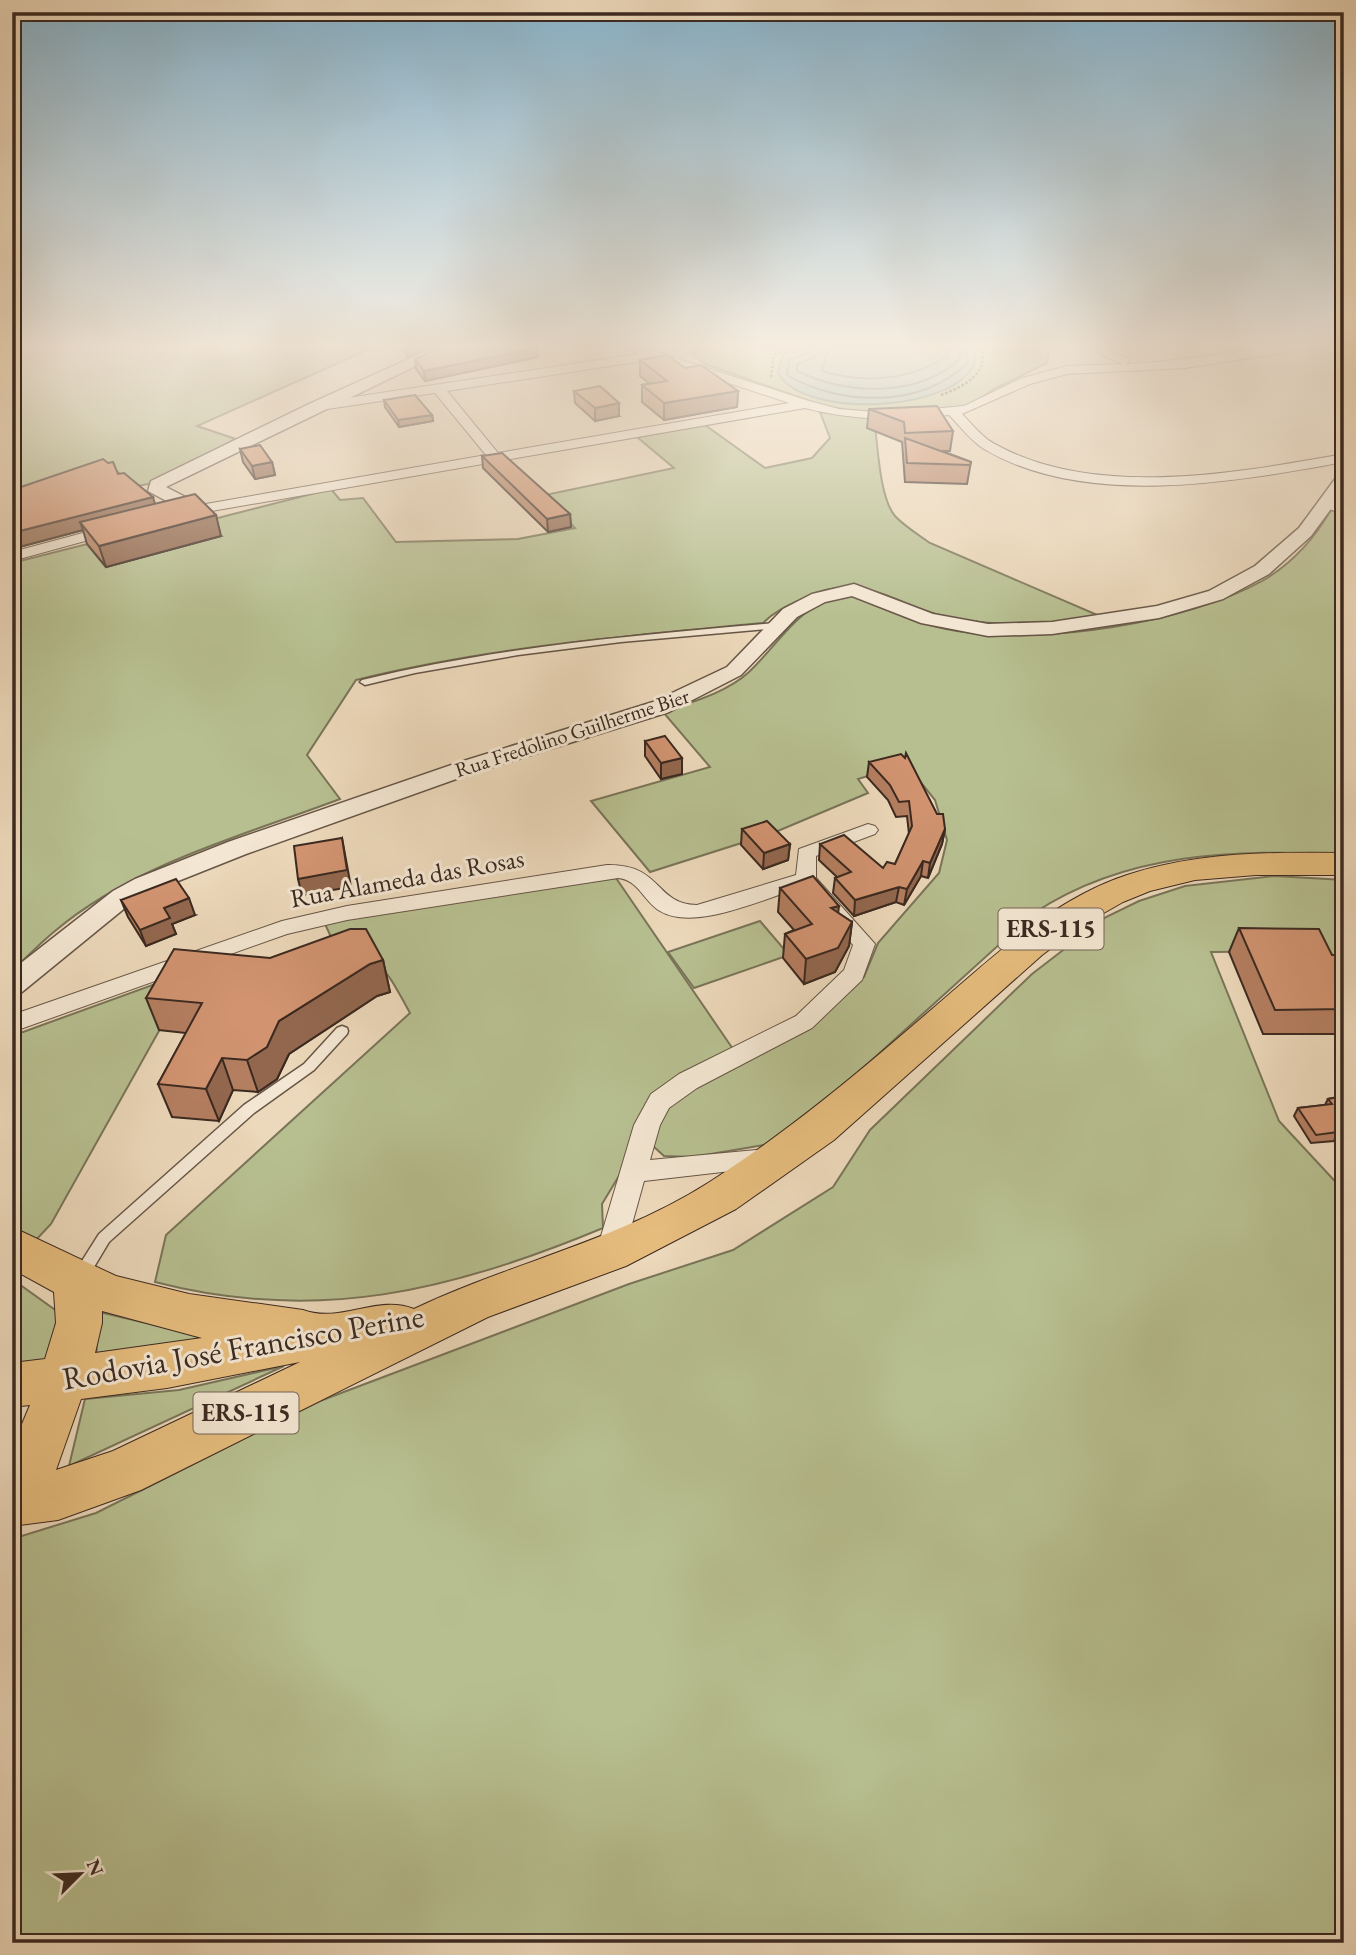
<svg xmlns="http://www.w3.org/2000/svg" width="1356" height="1955" font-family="'EB Garamond',serif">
<rect width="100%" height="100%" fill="#ecd8ba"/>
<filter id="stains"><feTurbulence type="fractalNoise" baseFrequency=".00286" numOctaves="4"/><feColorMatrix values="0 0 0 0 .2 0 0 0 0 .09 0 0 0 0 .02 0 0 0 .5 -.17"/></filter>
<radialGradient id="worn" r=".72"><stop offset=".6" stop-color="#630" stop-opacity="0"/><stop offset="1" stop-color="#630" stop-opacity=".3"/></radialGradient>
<g fill="#b7bf90" stroke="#797458" stroke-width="2">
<polygon points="12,344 381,344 197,426 236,439 153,483 138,486 106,464 12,504"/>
<polygon points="704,344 1051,344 1047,363 994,389 969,406 868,414 821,405 705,364 692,354"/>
<path d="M820 412 874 419C878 444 879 497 895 516 904 526 919 535 930 543L1102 617C1055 623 1009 627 962 620 902 612 866 567 804 598 789 605 775 611 763 623 626 636 490 647 356 680L307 755 340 799C245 835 134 864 55 931 40 943 26 958 12 971V563L87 544 106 567 206 521 331 489 340 500 363 498 396 542 518 539 575 528 545 495 674 468 637 437 705 425 765 468 812 458 830 438Z"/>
<path d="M1331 510 1344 515V547L1340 548 1344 550V854C1235 850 1128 851 1034 913L819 1108 764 1145 693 1157 664 1156 653 1146 652 1130 666 1105 693 1085 809 1027 864 977 878 943 939 873 947 840 935 800 906 764 858 779 868 793 773 833 650 872 591 801 710 767 663 712C692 702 726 693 749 672 781 642 798 603 847 595 870 592 900 614 921 622 932 626 945 629 957 631 1041 645 1187 623 1262 581 1292 564 1314 539 1331 510Z"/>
<polygon points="1275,876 1344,880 1344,968 1310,951 1211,952 1279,1121 1344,1191 1344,1943 12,1943 12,1539 96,1513 320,1401 629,1284 733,1250 833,1187 870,1130 1032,974 1106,917 1139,901 1185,886"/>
<path d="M616 878 735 1052 677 1080 602 1204 603 1228C452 1291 317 1324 155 1282L166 1235 410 1013C387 972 384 958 336 948L325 924 352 917Z"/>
<polygon points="760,921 789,955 694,988 668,952"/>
<polygon points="180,975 183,988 51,1224 35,1241 12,1227 12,1036"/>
<polygon points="12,1279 58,1312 49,1362 12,1364"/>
<polygon points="99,1312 202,1336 236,1339 96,1358"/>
<polygon points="284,1366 69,1466 85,1399 179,1390"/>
</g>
<path fill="#99baac" stroke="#738074" stroke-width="2" d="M827 344H971L976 358C965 412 804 421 778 373L782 356 787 353Z"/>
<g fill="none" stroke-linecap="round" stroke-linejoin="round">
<g stroke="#6a7266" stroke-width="2">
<path d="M811 344 807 353 789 360 787 375C840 406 923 409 968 362L966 344"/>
<path d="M820 344 816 356 797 365V371C847 395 917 398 960 359L957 344"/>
<path d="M830 344 822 371C865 384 908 380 947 357L946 344"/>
</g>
<defs>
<g id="service">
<path d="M776 623 779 624V628L621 642 518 655 415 673 365 685 360 682 362 680C498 647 637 635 776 623Z"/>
<polygon points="342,1026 347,1028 348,1031 347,1034 314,1070 254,1113 109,1242 85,1282 80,1284 75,1282 72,1277 75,1272 99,1234 244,1105 304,1064 337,1028"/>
</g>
<g id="minor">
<path d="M614 344H632L648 350 661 344H677L660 353 809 401 839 409 887 413 964 406 1022 378 1067 366 1123 364 1076 344H1092L1129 359 1127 364C1198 361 1268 344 1339 344L1185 368 1067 374 1030 384 962 414C972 424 982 437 993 443 1093 500 1236 473 1344 454V462C1234 482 1085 509 984 449 971 441 960 426 949 415 899 420 854 421 805 408L177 517 170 513 177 509 486 455 435 393 314 411 308 407 314 403 639 354ZM650 357 789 403 498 453 447 391 636 362Z"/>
<polygon points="1325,499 1344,505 1344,514 1320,506 1320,500"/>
<polygon points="113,525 118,526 118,532 12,561 12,552"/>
<path d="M868 824 875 826 878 830 875 834 816 856V878L875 944 862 980 812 1028 697 1088 669 1108 660 1125 650 1160 766 1149 775 1152 779 1159 775 1166 644 1181 624 1253 620 1261 610 1265 600 1261 596 1253 634 1125 651 1094 679 1074 796 1016 844 970 853 945 802 887C766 898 694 932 660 911 644 902 639 880 618 878L347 920 287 934 12 1032V1015L282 921 347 906 607 865C663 864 654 904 697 905L796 875 799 849Z"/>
</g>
<g id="tertiary">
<polygon points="442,344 461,344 166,487 199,504 202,508 199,512 187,512 148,491 151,481 309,404"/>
<polygon points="1344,474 1344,491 1311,536 1269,574 1223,599 1159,618 1052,634 988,636 921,623 852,596 825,602 797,617 741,675 669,712 473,773 246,854 153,891 131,903 22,992 12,995 12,970 113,891 135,879 228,842 457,763 653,702 727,667 783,609 812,594 854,584 933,614 988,624 1052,622 1157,606 1209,591 1255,566 1299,528 1338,475"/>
</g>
<path id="primary" d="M1344 853V875H1256L1195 880 1150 891 1123 902 1081 926 1042 955 834 1140 736 1209 626 1266 488 1317 141 1490 58 1520 12 1526V1448L30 1405 12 1407V1363L45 1359 56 1323 54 1292 12 1269V1227L116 1276 189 1294 303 1310C341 1324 377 1294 414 1309 510 1263 617 1241 708 1183 788 1132 859 1072 931 1010 991 959 1051 900 1127 875 1197 852 1271 852 1344 853ZM102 1311 202 1338 95 1353 102 1323ZM300 1362 113 1451 56 1470 81 1399 167 1388Z"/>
</defs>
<use href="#service" stroke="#675546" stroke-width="3"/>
<use href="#minor" stroke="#675546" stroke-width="2"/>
<use href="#tertiary" stroke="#675546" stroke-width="3"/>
<use href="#primary" stroke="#3b2920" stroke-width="2"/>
<g stroke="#3b2920" stroke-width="2.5" stroke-dasharray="2.5 2" stroke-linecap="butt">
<polyline points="771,377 774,355 803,344"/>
<path d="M941 395C965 386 991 373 980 344"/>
</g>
<use href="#service" fill="#f3e6d2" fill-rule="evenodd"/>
<use href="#minor" fill="#f3e6d2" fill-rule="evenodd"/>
<use href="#tertiary" fill="#f3e6d2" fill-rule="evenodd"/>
<use href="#primary" fill="#e6bc7d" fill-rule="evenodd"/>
</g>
<g fill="#b47e60" stroke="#3b2920" stroke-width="2">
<polygon points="399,344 435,344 408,357"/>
<polygon points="538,357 425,381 416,369 415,359"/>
<polygon points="640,360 685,368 738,391 737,407 664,420 642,402 642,385 650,384 640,376"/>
<polygon points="574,391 619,416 595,421 575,403"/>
<polygon points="384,400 432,415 433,421 399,427 385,407"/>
<polygon points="869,409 953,431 950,451 942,451 971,462 967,484 905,482 902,442 867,428"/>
<polygon points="240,449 272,462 275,475 255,479 243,462"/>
<polygon points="482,456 570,514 571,527 548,532 483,468"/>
<polygon points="118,474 155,504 221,536 106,567 87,544 83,530 12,549 12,490"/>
<polygon points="645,741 682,758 682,774 661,779 645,756"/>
<polygon points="869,762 945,829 942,844 928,878 921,876 904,905 896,902 854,916 833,893 835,878 837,877 819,860 820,844 883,868 895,864 909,834 907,816 896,817 888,800 867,777"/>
<polygon points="742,829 790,844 788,860 763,869 741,845"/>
<polygon points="780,888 838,913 852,922 849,946 835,972 804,984 783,958 785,934 794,930 778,912"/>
<polygon points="121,900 195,915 172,924 176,934 146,946 128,917"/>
<polygon points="1239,928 1332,955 1344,955 1344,1034 1263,1034 1229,952"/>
<polygon points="270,958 383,960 390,992 377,996 289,1054 277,1079 258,1092 233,1090 219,1121 172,1117 158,1084 186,1033 159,1030 146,998"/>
<polygon points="1344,1096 1344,1134 1336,1136 1334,1141 1311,1143 1294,1116 1298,1108 1325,1105 1328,1099"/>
</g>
<g fill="#92674e" stroke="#3b2920" stroke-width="2">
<polygon points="413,344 435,344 408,357 406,347"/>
<polygon points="537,348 538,357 425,381 424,371"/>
<polygon points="738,391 737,407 664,420 664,403"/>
<polygon points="619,403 619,416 595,421 595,408"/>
<polygon points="432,415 433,421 399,427 398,420"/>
<polygon points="272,462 275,475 255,479 252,466"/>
<polygon points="153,497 157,511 80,522 83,530 12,549 12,533"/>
<polygon points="570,514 571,527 548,532 547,519"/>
<polygon points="216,515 221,536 106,567 99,546"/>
<polygon points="682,758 682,774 661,779 661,763"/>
<polygon points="945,829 942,844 928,878 930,863"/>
<polygon points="342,838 351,887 302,895 298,879"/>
<polygon points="790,844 788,860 763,869 764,853"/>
<polygon points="923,861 921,876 904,905 907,889"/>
<polygon points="899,887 896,902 854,916 855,900"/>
<polygon points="189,898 195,915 172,924 176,934 146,946 140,930 164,908"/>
<polygon points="839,906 836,930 831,908"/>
<polygon points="852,922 849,946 835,972 804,984 806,959"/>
<polygon points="383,960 390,992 377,996 289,1054 277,1079 258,1092 247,1060 279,1021 370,964"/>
<polygon points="222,1058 233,1090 219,1121 206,1089"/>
<polygon points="1344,1127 1344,1134 1336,1136 1338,1132 1336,1128"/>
</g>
<g fill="#d19370" stroke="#3b2920" stroke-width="2">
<polygon points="446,344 529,344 537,348 424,371 415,359"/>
<polygon points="667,355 685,368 701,365 738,391 664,403 642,385 667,381 640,360"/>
<polygon points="600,386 619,403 595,408 574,391"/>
<polygon points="415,395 432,415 398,420 384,400"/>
<polygon points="937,406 953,431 905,433 904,422 869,409"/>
<polygon points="905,438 971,462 970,465 907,463"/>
<polygon points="260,445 272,462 252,466 240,449"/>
<polygon points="502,453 570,514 547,519 482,456"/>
<polygon points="103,459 108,463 113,462 118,474 124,473 153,497 12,533 12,496 14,495 12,494 12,490"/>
<polygon points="195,494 216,515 99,546 80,522"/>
<polygon points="665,736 682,758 661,763 645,741"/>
<polygon points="906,753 937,814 943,814 945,829 930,863 923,861 907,889 899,887 855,900 835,878 851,872 820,844 844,835 883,868 887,862 895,864 912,826 909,801 899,802 890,785 869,762 901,754 905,758"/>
<polygon points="767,821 790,844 764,853 742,829"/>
<polygon points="342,838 347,870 298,879 294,846"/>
<polygon points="813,876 839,906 831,908 852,922 838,948 806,959 785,934 812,924 780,888"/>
<polygon points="176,879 189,898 164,908 170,918 140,930 121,900"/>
<polygon points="1239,928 1319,929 1332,955 1344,955 1344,1009 1275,1010"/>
<polygon points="350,929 366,929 383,960 370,964 279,1021 267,1047 247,1060 222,1058 206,1089 158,1084 202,1003 146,998 174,949 270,958"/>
<polygon points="1344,1096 1344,1127 1336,1128 1338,1132 1316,1135 1298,1108 1332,1104 1328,1099"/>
</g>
<linearGradient id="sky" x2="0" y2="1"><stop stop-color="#88b6d0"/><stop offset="0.56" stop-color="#f6ede0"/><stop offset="1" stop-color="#f6ede0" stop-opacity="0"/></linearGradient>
<rect width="1356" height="618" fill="url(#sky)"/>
<g text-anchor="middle" stroke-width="6" stroke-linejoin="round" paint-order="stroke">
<g font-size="21" fill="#3b2920" stroke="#f3e6d2">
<text transform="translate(572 733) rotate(-18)" y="7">Rua Fredolino Guilherme Bier</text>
</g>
<g fill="#f3e6d2" stroke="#726255" stroke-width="2">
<rect x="998.5" y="908.5" width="105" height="41" rx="5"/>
<rect x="193.5" y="1392.5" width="105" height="41" rx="5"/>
</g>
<g font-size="24" font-weight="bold" fill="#3b2920">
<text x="1051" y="937">ERS-115</text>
<text x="246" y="1421">ERS-115</text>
</g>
<g font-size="26" fill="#3b2920" stroke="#f3e6d2">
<text transform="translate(407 878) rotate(-10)" y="9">Rua Alameda das Rosas</text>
</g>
<g font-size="32" fill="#3b2920" stroke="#f3e6d2">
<text transform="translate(243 1347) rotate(-10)" y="11">Rodovia José Francisco Perine</text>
</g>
</g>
<rect width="1356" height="1955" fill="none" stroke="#ecd8ba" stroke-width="42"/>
<rect x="14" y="14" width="1328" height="1927" fill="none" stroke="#3b2920" stroke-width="3.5"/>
<rect x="21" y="21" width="1314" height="1913" fill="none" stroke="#3b2920" stroke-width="2"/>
<g transform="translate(80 1874) rotate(66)" stroke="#f3e6d2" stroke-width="5" paint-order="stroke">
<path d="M0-5L12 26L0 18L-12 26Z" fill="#3b2920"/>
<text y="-10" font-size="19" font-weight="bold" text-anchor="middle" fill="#3b2920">N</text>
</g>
<rect width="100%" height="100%" filter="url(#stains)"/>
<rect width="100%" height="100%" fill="url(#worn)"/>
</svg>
